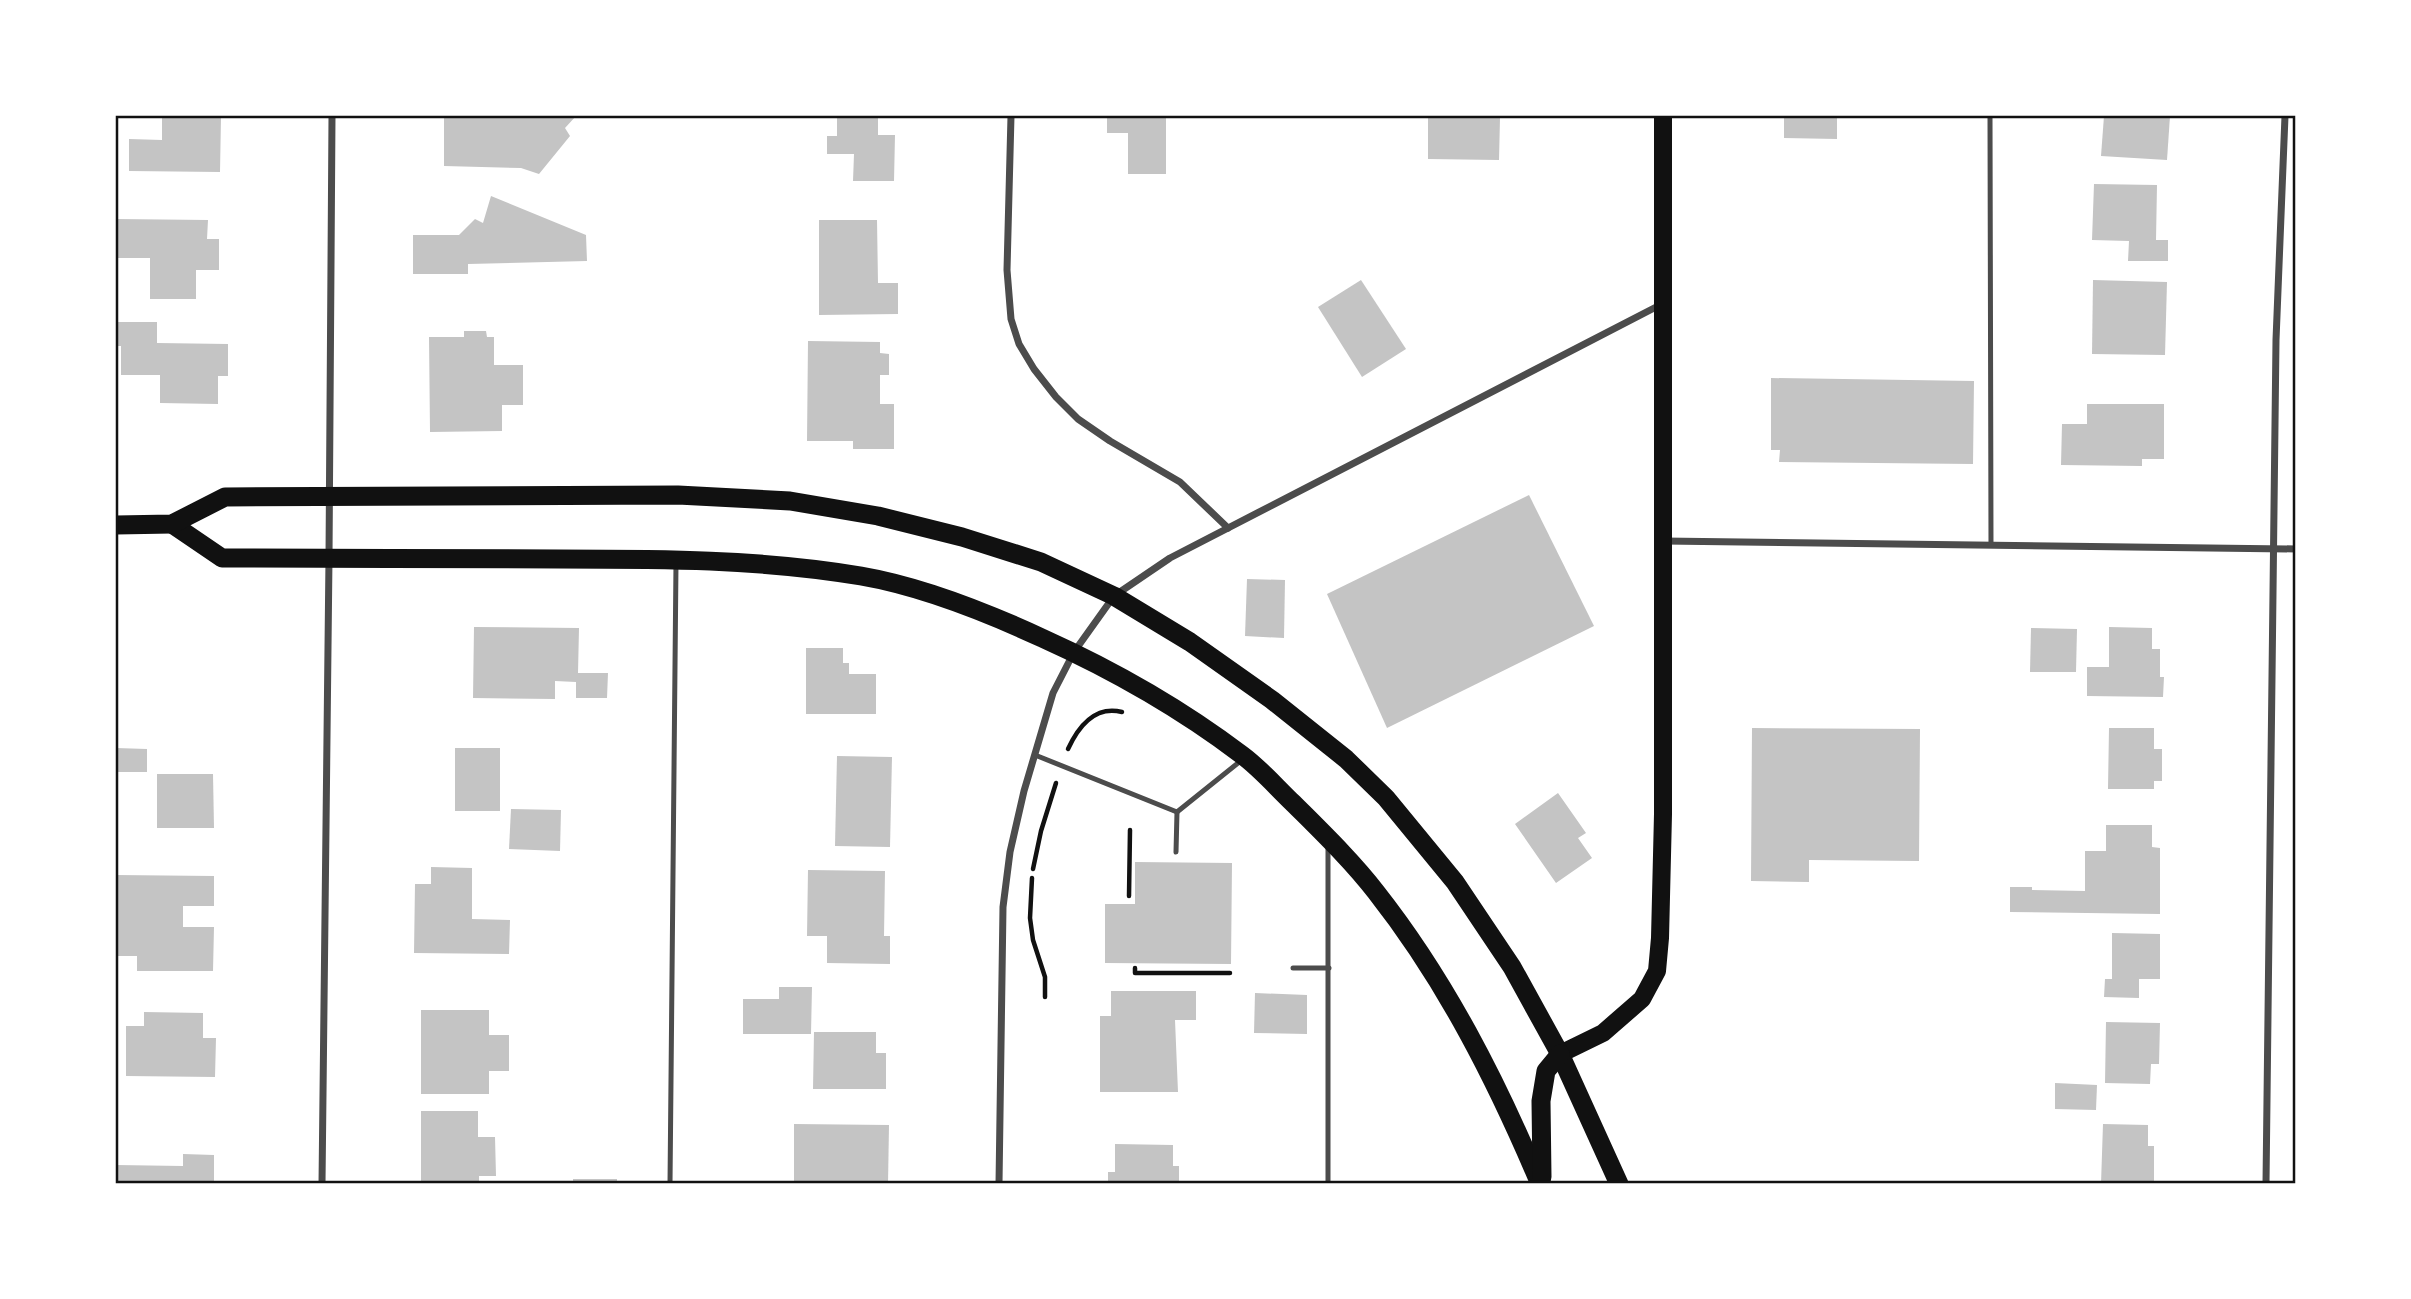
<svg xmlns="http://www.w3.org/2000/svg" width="2411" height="1299" font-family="'Public Sans',sans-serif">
<rect width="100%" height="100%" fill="#fff"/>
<g fill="#c4c4c4">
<polygon points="162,116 221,116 220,172 129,171 129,139 162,140"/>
<polygon points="444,116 576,116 565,128 570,136 539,174 521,168 444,166"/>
<polygon points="837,116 878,116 878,135 895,135 894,181 853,181 854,154 827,154 827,136 837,136"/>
<polygon points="1107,116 1166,116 1166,174 1128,174 1128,133 1107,133"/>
<polygon points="1428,116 1486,116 1486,118 1500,118 1499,160 1428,159"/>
<polygon points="1784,116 1837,116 1837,139 1784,138"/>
<polygon points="2104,116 2170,116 2167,160 2101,156"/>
<polygon points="2094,184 2157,185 2156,240 2168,240 2168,261 2128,261 2129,241 2092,240"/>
<polygon points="491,196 586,235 587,261 468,264 468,274 413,274 413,235 459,235 475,219 483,223"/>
<polygon points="116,219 208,220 207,239 219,239 219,270 196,270 196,299 150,299 150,258 116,258"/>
<polygon points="819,220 877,220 878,283 898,283 898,314 819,315"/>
<polygon points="1361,280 1406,349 1362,377 1318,307"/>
<polygon points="2093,280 2167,282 2165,355 2092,354"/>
<polygon points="116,322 157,322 157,343 228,344 228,376 218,376 218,404 160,403 160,375 121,375 121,346 116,346"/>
<polygon points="464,331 486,331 487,337 494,337 494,365 523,365 523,405 502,405 502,431 430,432 429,337 464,337"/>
<polygon points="808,341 880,342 880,353 889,354 889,375 880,375 880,404 894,404 894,449 853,449 853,441 807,441"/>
<polygon points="1771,378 1974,381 1973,464 1779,462 1780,450 1771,450"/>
<polygon points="2087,404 2164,404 2164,459 2142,459 2142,466 2061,465 2062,424 2087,424"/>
<polygon points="1529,495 1594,626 1387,728 1327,594"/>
<polygon points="1247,579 1285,580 1284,638 1245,636"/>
<polygon points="474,627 579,628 578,673 608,673 607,698 576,698 576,682 555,681 555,699 473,698"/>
<polygon points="2109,627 2152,628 2152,649 2160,649 2160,677 2164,677 2163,697 2087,696 2087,667 2109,667"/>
<polygon points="2031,628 2077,629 2076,672 2030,672"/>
<polygon points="806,648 843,648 843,663 849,663 849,674 876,674 876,714 806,714"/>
<polygon points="1752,728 1920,729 1919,861 1809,860 1809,882 1751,881"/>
<polygon points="2109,728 2154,728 2154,749 2162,749 2162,781 2154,781 2154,789 2108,789"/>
<polygon points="116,748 147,749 147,772 116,772"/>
<rect x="455" y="748" width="45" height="63"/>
<polygon points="837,756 892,757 890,847 835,846"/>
<polygon points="157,774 213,774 214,828 157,828"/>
<polygon points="1558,793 1586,833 1578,838 1592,858 1556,883 1515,824"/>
<polygon points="511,809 561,810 560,851 509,849"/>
<polygon points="2106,825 2152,825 2152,847 2160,848 2160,914 2010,912 2010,887 2032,887 2032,890 2085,891 2085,851 2106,851"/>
<polygon points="1135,862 1232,863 1231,964 1105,963 1105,904 1135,904"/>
<polygon points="431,867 472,868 472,919 510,920 509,954 414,953 415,884 431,884"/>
<polygon points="808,870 885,871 884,936 890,936 890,964 827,963 827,936 807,936"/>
<polygon points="116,875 214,876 214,906 183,906 183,927 214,927 213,971 137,971 137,956 116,956"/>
<polygon points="2112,933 2160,934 2160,979 2139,979 2139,998 2104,997 2105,979 2112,979"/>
<polygon points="779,987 812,987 811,1034 743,1034 743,999 779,999"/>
<polygon points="1111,991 1196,991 1196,1020 1175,1020 1178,1092 1100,1092 1100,1016 1111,1016"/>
<polygon points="1255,993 1307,995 1307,1034 1254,1033"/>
<polygon points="421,1010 489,1010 489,1035 509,1035 509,1071 489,1071 489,1094 421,1094"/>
<polygon points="144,1012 203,1013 203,1038 216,1038 215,1077 126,1076 126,1026 144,1026"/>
<polygon points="2106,1022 2160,1023 2159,1064 2151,1064 2150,1084 2105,1083"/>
<polygon points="814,1032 876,1032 876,1053 886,1053 886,1089 813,1089"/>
<polygon points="2055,1083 2097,1085 2096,1110 2055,1109"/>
<polygon points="421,1111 478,1111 478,1137 495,1137 496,1176 479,1176 479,1184 421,1184"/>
<polygon points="794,1124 889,1125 888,1184 794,1184"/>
<polygon points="2103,1124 2148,1125 2148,1146 2154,1146 2154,1184 2101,1184"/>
<polygon points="1115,1144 1173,1145 1173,1166 1179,1166 1179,1181 1173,1181 1173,1184 1108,1184 1108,1172 1115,1172"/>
<polygon points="183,1154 214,1155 214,1184 116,1184 116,1165 183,1166"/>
<rect x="573" y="1179" width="44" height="5"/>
</g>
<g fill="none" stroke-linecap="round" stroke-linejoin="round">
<g stroke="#111" stroke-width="4.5">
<path d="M1068 749C1078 727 1095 705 1122 712"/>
<polyline points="1033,869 1041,831 1056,783"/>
<polyline points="1032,878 1030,918 1033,940 1045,977 1045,997"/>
<polyline points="1129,896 1130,830"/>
<polyline points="1135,968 1135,973 1230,973"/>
</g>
<g stroke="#4c4c4c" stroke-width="5">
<polyline points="1990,116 1991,545"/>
<polyline points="1035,755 1177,812"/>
<polyline points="1177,812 1243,759"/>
<polyline points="1176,852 1177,812"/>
<polyline points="1293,968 1329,968"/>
<polyline points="670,1184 676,563"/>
<polyline points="1328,1184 1328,847"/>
</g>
<g stroke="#4c4c4c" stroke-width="7">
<polyline points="1011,116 1007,270 1011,319 1019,344 1034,369 1056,397 1078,419 1110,441 1180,482 1228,528"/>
<polyline points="1664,541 2296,549"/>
<polyline points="322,1184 329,558 332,116"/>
<polyline points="999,1184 1003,907 1010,852 1024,791 1053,693 1074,652 1114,596 1170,558 1660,305"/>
<polyline points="2266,1184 2276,340 2285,116"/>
</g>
<polyline stroke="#111" stroke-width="18" points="1560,1054 1603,1033 1642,999 1657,971 1660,938 1663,814 1663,116"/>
<g stroke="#111" stroke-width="19">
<path d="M172 524 222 558C334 558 446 559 558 559 660 559 761 559 861 576 919 586 988 613 1042 638 1113 670 1180 708 1242 755 1261 769 1277 788 1294 804 1322 832 1352 861 1376 892 1446 981 1496 1080 1540 1184"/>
<polyline points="116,525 172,524 225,497 678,495 790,501 878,516 962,537 1041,562 1114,596 1190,642 1272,700 1346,759 1386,798 1455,882 1512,967 1560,1054 1619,1184"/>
<polyline points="1542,1177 1541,1101 1546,1071 1560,1054"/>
</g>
</g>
<rect width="2411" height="1299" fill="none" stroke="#ffffff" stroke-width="234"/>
<rect x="117" y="117" width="2177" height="1065" fill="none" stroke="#111" stroke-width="2.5"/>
</svg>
